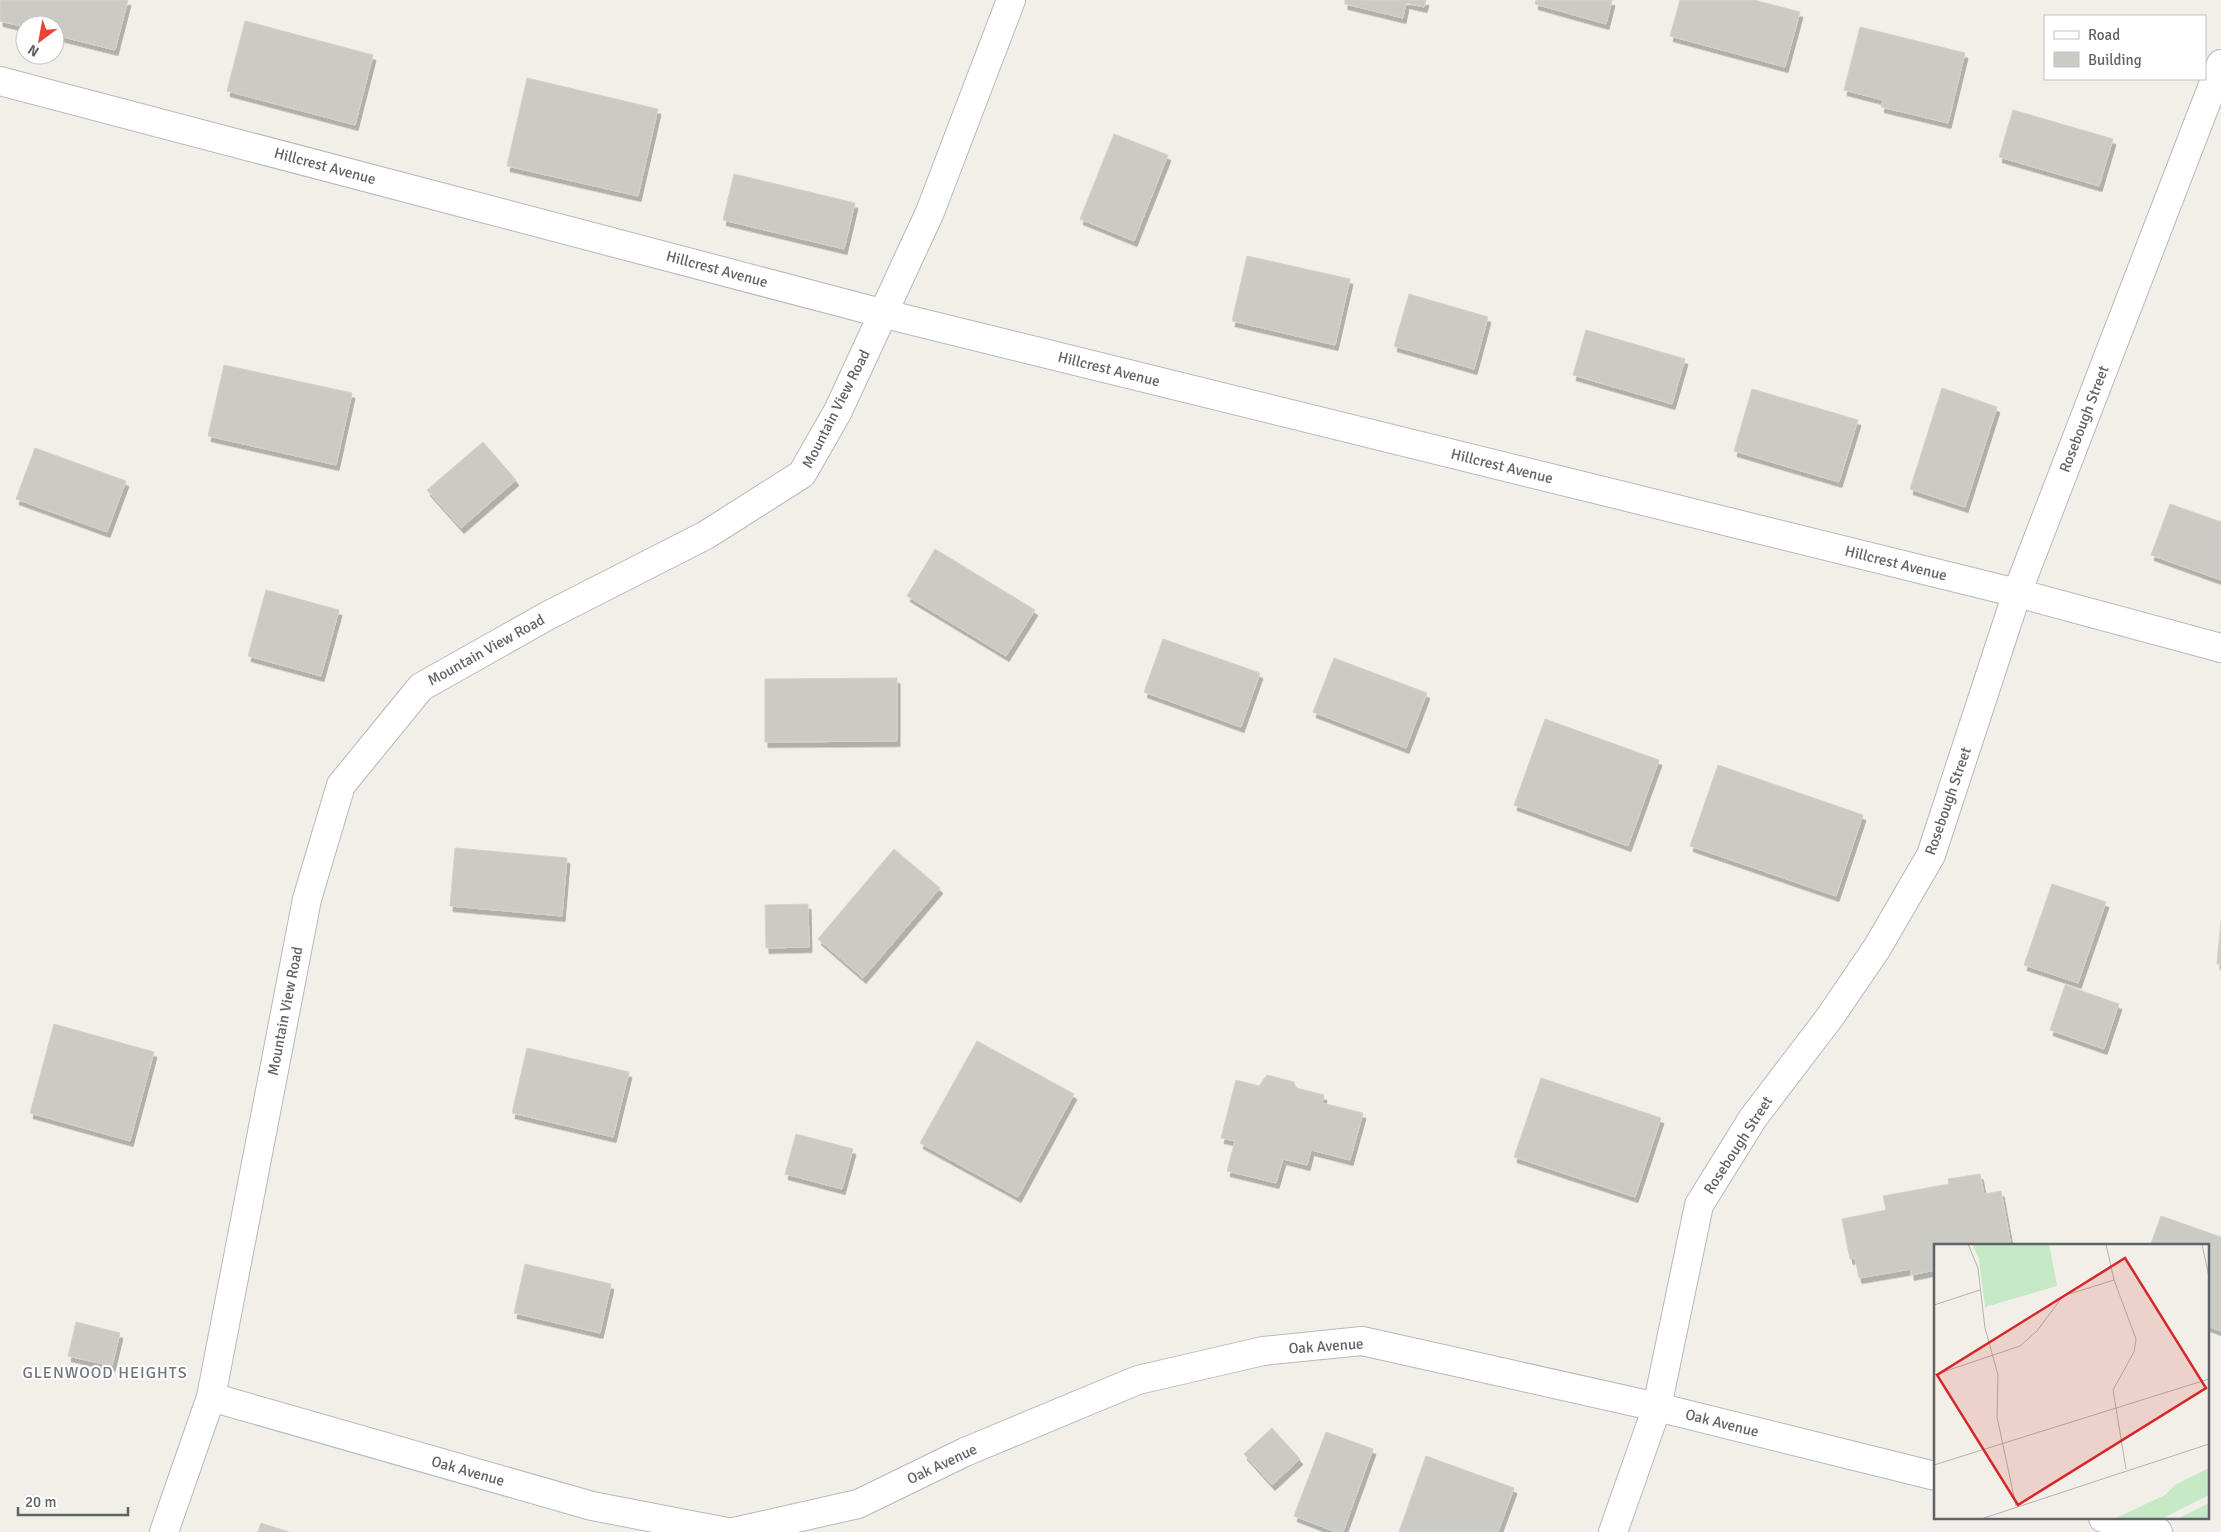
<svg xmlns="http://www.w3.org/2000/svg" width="2221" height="1532" font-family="Signika,sans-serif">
<defs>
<filter id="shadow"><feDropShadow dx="3" dy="5.5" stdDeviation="0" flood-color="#0004"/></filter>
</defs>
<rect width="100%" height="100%" fill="#f1efe8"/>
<g fill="#cccac5" stroke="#d6d1c6" filter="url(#shadow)">
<polygon points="0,0 128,0 115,50 55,35 55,25 25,25 25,27 0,21"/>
<polygon points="1345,0 1426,0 1424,7 1406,3 1403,18 1345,4"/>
<polygon points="1536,0 1612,0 1606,24 1535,4"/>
<polygon points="1680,0 1754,0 1800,12 1785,67 1670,36"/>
<polygon points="245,21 373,55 355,125 227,91"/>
<polygon points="1860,27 1965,53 1948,123 1881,107 1883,100 1844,90"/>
<polygon points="527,78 658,109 638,196 507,166"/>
<polygon points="2013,110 2113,139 2099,186 1999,157"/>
<polygon points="1114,134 1168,155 1134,241 1080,219"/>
<polygon points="734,174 855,203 844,249 723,220"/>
<polygon points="1247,256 1350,279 1335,345 1232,321"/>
<polygon points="1409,294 1488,317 1474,369 1394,346"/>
<polygon points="1586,330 1685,359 1672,404 1573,375"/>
<polygon points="224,365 352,393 336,465 208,436"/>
<polygon points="1942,388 1997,407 1965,507 1910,489"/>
<polygon points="1752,389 1858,420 1839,482 1734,451"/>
<polygon points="483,442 516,480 461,528 427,490"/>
<polygon points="35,448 126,481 107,532 16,499"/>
<polygon points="2170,504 2221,522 2221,580 2151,555"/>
<polygon points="935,549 1035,610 1006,656 907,596"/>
<polygon points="266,590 339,610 321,676 248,656"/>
<polygon points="1163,639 1260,673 1241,727 1144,692"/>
<polygon points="1334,658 1427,693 1406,748 1313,712"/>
<polygon points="897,678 897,741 765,742 765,679"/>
<polygon points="1545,719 1659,760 1628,846 1514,805"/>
<polygon points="1718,765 1863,815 1836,896 1690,846"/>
<polygon points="455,848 567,858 562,916 450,906"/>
<polygon points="894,849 940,888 863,978 818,939"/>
<polygon points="2052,884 2106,902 2078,983 2024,965"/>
<polygon points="808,904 809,947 766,948 765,905"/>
<polygon points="2221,922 2221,964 2217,964"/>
<polygon points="2065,985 2119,1004 2104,1049 2050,1030"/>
<polygon points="54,1024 154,1052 130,1141 30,1113"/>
<polygon points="977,1041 1074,1094 1018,1197 920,1143"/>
<polygon points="527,1048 629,1072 613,1137 512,1113"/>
<polygon points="1267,1075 1294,1082 1296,1088 1324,1095 1322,1103 1363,1113 1350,1160 1311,1150 1307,1165 1283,1159 1276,1183 1227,1171 1235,1141 1221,1138 1236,1080 1259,1086"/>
<polygon points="1541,1078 1661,1118 1635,1197 1514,1157"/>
<polygon points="796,1134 853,1149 842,1189 785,1174"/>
<polygon points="1980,1174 1984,1194 2001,1191 2011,1246 1935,1246 1935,1270 1911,1275 1911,1269 1859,1278 1855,1258 1850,1259 1842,1219 1886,1210 1883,1196 1949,1184 1948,1179"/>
<polygon points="2161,1216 2221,1237 2221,1331 2207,1326 2207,1246 2150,1246"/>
<polygon points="525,1264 611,1284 600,1333 514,1313"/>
<polygon points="76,1322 120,1333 112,1366 68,1356"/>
<polygon points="1272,1428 1300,1459 1272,1485 1244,1454"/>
<polygon points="1326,1432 1373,1449 1343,1532 1336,1532 1294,1516"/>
<polygon points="1426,1456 1514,1488 1498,1532 1399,1532"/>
<polygon points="261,1523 289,1532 258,1532"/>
</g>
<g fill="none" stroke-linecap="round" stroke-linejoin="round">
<defs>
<g id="minor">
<polyline points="0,81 885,314 2017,593 2221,648"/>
<polyline points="211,1397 592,1506 727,1532"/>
<polyline points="2103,1518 2158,1532"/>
<polyline points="164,1532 211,1397 307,899 341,785 421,687 547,616 706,535 802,474 838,411 930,212 1011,0"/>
<polyline points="734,1532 858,1504 965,1452 1138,1380 1263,1351 1362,1341 1657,1407 1935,1476"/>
<polyline points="1613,1532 1657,1407 1699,1205 1753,1118 1830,1017 1877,948 1931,855 2017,593 2221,64"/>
</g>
</defs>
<use href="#minor" stroke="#b5b8bc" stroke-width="30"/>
<use href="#minor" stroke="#fff" stroke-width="28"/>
</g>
<g text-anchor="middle" stroke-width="4" stroke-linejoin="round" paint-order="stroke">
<g font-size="15" fill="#5f6368" stroke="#fff">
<text transform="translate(325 166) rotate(15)" y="5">Hillcrest Avenue</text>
<text transform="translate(717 269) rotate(15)" y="5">Hillcrest Avenue</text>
<text transform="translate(1109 369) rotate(14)" y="5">Hillcrest Avenue</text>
<text transform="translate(836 409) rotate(-63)" y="5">Mountain View Road</text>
<text transform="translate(2084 419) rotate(-69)" y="5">Rosebough Street</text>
<text transform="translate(1502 466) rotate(14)" y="5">Hillcrest Avenue</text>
<text transform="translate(1896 563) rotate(14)" y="5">Hillcrest Avenue</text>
<text transform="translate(486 650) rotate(-29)" y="5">Mountain View Road</text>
<text transform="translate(1948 801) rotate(-71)" y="5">Rosebough Street</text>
<text transform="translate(285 1011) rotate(-79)" y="5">Mountain View Road</text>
<text transform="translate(1738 1145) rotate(-57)" y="5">Rosebough Street</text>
<text transform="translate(1326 1346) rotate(-4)" y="5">Oak Avenue</text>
<text transform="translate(1722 1423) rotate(14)" y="5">Oak Avenue</text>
<text transform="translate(942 1464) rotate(-25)" y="5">Oak Avenue</text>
<text transform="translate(468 1471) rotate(16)" y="5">Oak Avenue</text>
</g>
<g font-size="16" letter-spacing="1" fill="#70757a" stroke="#fff">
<text x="105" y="1378">GLENWOOD HEIGHTS</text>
</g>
</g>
<g transform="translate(1934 1244)">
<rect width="275" height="275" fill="#f1efe8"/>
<path d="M42 0H115L123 42 51 63 45 15 39 2ZM275 224V251L227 275H180L231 251 241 241ZM275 259V275H243Z" fill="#c5e8c5"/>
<path fill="none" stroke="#b3b3b1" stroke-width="1" d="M34 0 44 24 51 84 64 131 63 173 82 262M172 0 180 36 202 95 200 108 179 146 192 225M268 0 275 33M0 61 46 46M0 131 86 102 103 87 129 52 180 36M0 221 275 135M47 275 275 200"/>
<path fill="#d62828" fill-opacity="0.15" stroke="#d62828" stroke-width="2.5" d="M191 14 272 144 84 261 3 131Z"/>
<rect width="275" height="275" fill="none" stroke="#5f6368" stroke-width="2.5"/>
</g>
<rect x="2044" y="15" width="162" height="65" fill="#ffffff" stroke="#bfc1c3"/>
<rect x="2054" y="31" width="25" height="8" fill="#ffffff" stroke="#bfc1c3"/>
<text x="2088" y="40" font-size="15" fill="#5f6368">Road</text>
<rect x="2054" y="52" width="25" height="15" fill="#cccac5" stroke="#bfc1c3"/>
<text x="2088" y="65" font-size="15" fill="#5f6368">Building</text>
<g transform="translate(40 40) rotate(212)"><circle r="24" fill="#ffffff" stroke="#bfc1c3"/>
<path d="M0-4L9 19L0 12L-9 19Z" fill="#ea4335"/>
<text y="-8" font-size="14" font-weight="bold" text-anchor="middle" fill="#5f6368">N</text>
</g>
<path d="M18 1507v8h110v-8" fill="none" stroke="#5f6368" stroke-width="2.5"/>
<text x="25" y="1507" font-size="15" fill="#5f6368" stroke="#ffffff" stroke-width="4" paint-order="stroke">20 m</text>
</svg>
